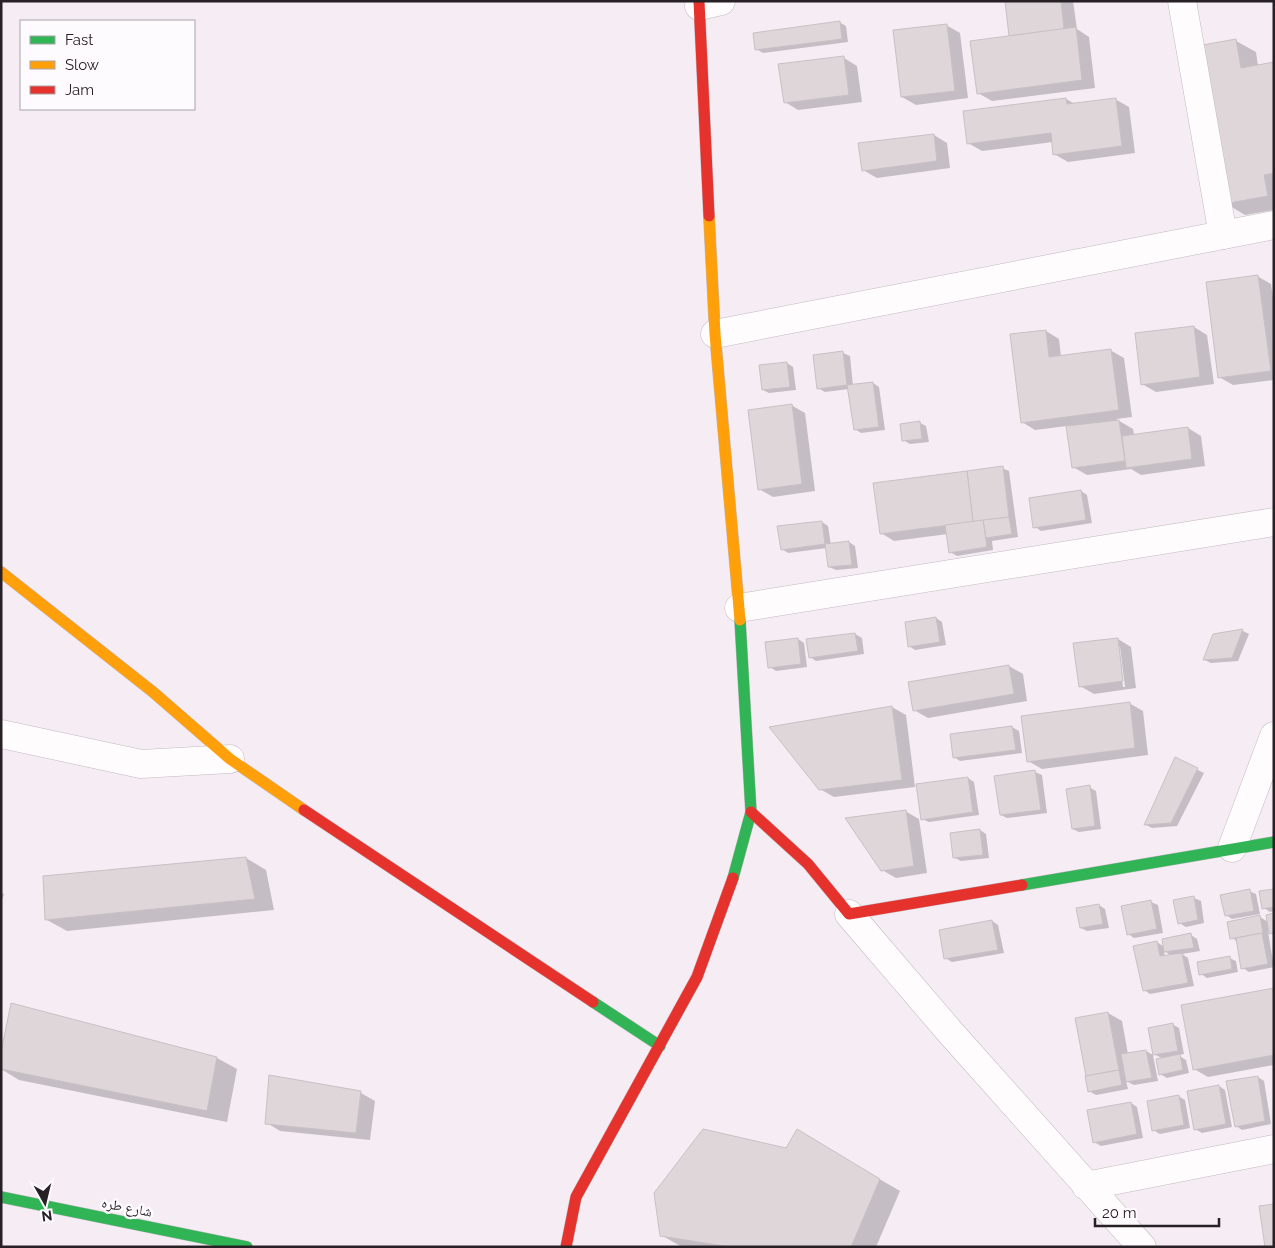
<svg xmlns="http://www.w3.org/2000/svg" width="1275" height="1248" font-family="Raleway,'Noto Naskh Arabic',sans-serif">
<rect width="100%" height="100%" fill="#f6edf4"/>
<g fill="#0003" fill-rule="evenodd">
<polygon points="1006,1 1073,1 1077,29 1089,37 1095,88 992,101 978,93 1011,37"/>
<polygon points="839,22 846,26 848,42 763,53 756,49"/>
<polygon points="946,25 960,33 968,98 916,105 902,97"/>
<polygon points="1236,41 1256,52 1258,66 1274,63 1274,210 1245,215 1225,203"/>
<polygon points="844,58 857,66 862,102 798,110 785,102"/>
<polygon points="1066,99 1075,104 1115,99 1129,107 1135,153 1068,162 1054,154 1053,142 982,151 968,143"/>
<polygon points="934,135 947,143 950,168 877,178 863,170"/>
<polygon points="1257,276 1271,284 1274,304 1274,380 1233,385 1219,377"/>
<polygon points="1194,327 1207,335 1214,384 1156,392 1142,384"/>
<polygon points="1046,331 1059,339 1061,357 1110,350 1124,358 1132,417 1116,419 1133,429 1134,435 1188,428 1201,436 1205,466 1141,475 1131,469 1087,475 1073,467 1067,426 1035,430 1022,422"/>
<polygon points="843,353 850,356 853,386 873,383 879,387 885,430 861,433 855,429 849,389 825,392 818,388"/>
<polygon points="787,363 793,367 796,390 769,393 763,390"/>
<polygon points="791,405 805,413 815,491 773,497 759,489"/>
<polygon points="920,423 926,426 929,442 910,444 903,440"/>
<polygon points="1002,468 1009,471 1018,537 992,541 993,550 957,556 950,552 948,534 894,541 881,533"/>
<polygon points="1081,491 1087,495 1092,523 1041,531 1035,527"/>
<polygon points="822,522 828,526 831,545 849,542 855,546 858,568 836,570 829,567 827,548 788,553 782,549"/>
<polygon points="936,618 942,622 946,645 915,650 909,646"/>
<polygon points="1243,631 1249,634 1238,661 1211,663 1205,660 1214,635"/>
<polygon points="855,634 862,638 864,654 816,661 810,657"/>
<polygon points="798,639 804,643 807,667 776,671 770,667"/>
<path d="M1118 639 1131 647 1136 688 1094 694 1080 686ZM1118 647H1120L1125 687H1123Z"/>
<polygon points="1009,666 1023,674 1027,701 928,718 914,710"/>
<polygon points="1129,703 1143,711 1148,755 1042,769 1028,761"/>
<polygon points="892,707 906,715 915,787 834,797 820,789"/>
<polygon points="1012,727 1019,731 1022,753 960,761 954,757"/>
<polygon points="1175,759 1204,773 1177,826 1152,828 1146,825"/>
<polygon points="1035,772 1042,775 1047,813 1007,818 1001,815"/>
<polygon points="968,778 974,782 979,815 929,822 922,819"/>
<polygon points="1089,787 1096,791 1101,829 1079,832 1073,829"/>
<polygon points="905,811 919,819 927,873 896,878 882,870"/>
<polygon points="980,830 986,834 989,858 961,861 955,858"/>
<polygon points="246,858 266,870 274,910 67,931 47,920"/>
<polygon points="1274,890 1274,911 1270,912 1264,908"/>
<polygon points="1249,891 1256,894 1260,914 1232,919 1226,915"/>
<polygon points="1,892 4,894 1,903"/>
<polygon points="1194,898 1201,901 1204,923 1186,927 1179,923"/>
<polygon points="1151,902 1158,905 1163,933 1134,938 1128,934"/>
<polygon points="1099,905 1105,909 1109,928 1087,931 1081,928"/>
<polygon points="1274,914 1274,935 1268,932 1274,967 1249,972 1243,968 1238,942 1232,938 1260,917 1268,922"/>
<polygon points="992,921 998,925 1004,953 952,962 945,958"/>
<path d="M1191 935 1197 939 1200 951 1182 954 1188 958 1194 986 1150 994 1144 990 1157 942 1164 947ZM1164 951 1172 956 1165 957Z"/>
<polygon points="1229,958 1236,961 1238,972 1207,978 1201,974"/>
<polygon points="1274,989 1274,1065 1208,1077 1194,1069"/>
<polygon points="1108,1013 1122,1021 1128,1054 1146,1051 1153,1055 1158,1081 1134,1085 1126,1081 1128,1089 1096,1095 1089,1091"/>
<polygon points="1172,1024 1179,1028 1184,1054 1178,1055 1186,1060 1189,1073 1167,1078 1160,1074 1163,1059 1154,1054"/>
<polygon points="217,1058 237,1069 227,1122 19,1080 1,1069 1,1059"/>
<polygon points="270,1077 361,1093 375,1101 370,1140 280,1131 267,1123"/>
<polygon points="1258,1077 1264,1081 1271,1124 1242,1130 1236,1126"/>
<polygon points="1219,1086 1225,1090 1232,1127 1202,1133 1195,1129"/>
<polygon points="1178,1096 1185,1100 1190,1128 1160,1134 1153,1130"/>
<polygon points="1131,1103 1137,1107 1143,1138 1101,1146 1094,1142"/>
<polygon points="797,1131 900,1191 876,1247 682,1247 661,1235 786,1150"/>
</g>
<g fill="#dfd6da" stroke="#c8c0c4">
<polygon points="1005,1 1061,1 1064,29 1009,36"/>
<polygon points="840,21 842,39 755,50 753,33"/>
<polygon points="947,24 955,91 901,97 893,30"/>
<polygon points="1076,27 1082,80 977,94 970,41"/>
<polygon points="1236,39 1241,68 1274,62 1274,173 1264,175 1268,196 1224,204 1197,46"/>
<polygon points="844,56 849,95 784,103 778,64"/>
<polygon points="1066,98 1067,104 1116,98 1122,146 1053,155 1051,133 967,144 963,111"/>
<polygon points="934,134 937,161 862,171 858,143"/>
<polygon points="1258,275 1271,371 1218,378 1206,282"/>
<polygon points="1194,326 1200,377 1141,385 1135,333"/>
<polygon points="1046,330 1049,357 1111,349 1119,410 1021,423 1010,334"/>
<polygon points="843,351 847,385 817,389 813,355"/>
<polygon points="787,362 790,387 762,390 759,365"/>
<polygon points="873,382 879,427 854,430 847,385"/>
<polygon points="792,404 802,484 758,490 748,410"/>
<polygon points="1119,420 1125,461 1072,468 1066,426"/>
<polygon points="920,421 922,439 902,441 900,424"/>
<polygon points="1188,427 1192,459 1126,468 1122,436"/>
<polygon points="1003,466 1009,517 973,522 967,471"/>
<polygon points="967,471 973,522 880,534 873,483"/>
<polygon points="1081,490 1086,520 1033,528 1029,498"/>
<polygon points="1009,517 1012,534 986,538 983,520"/>
<polygon points="983,520 987,547 949,553 945,525"/>
<polygon points="822,521 825,544 781,550 777,526"/>
<polygon points="849,541 852,565 828,567 825,544"/>
<polygon points="936,617 940,642 908,647 905,622"/>
<polygon points="1243,629 1232,658 1203,660 1213,634"/>
<polygon points="855,633 858,651 809,658 806,639"/>
<polygon points="798,638 801,664 768,668 765,642"/>
<polygon points="1118,638 1123,681 1079,687 1073,643"/>
<polygon points="1009,665 1014,694 913,711 908,682"/>
<polygon points="1130,702 1135,748 1027,762 1021,716"/>
<polygon points="892,706 902,780 819,790 769,727"/>
<polygon points="1012,726 1016,750 953,758 950,734"/>
<polygon points="1175,757 1198,768 1171,823 1144,825"/>
<polygon points="1035,770 1041,810 1000,815 994,776"/>
<polygon points="968,777 973,812 921,820 916,784"/>
<polygon points="1090,785 1095,826 1072,829 1066,789"/>
<polygon points="906,810 914,866 881,871 845,818"/>
<polygon points="980,829 983,855 953,858 950,833"/>
<polygon points="246,857 255,899 45,920 43,876"/>
<polygon points="1250,889 1254,911 1225,916 1220,895"/>
<polygon points="1274,889 1274,907 1262,909 1259,891"/>
<polygon points="1194,896 1198,920 1178,924 1173,900"/>
<polygon points="1151,900 1157,929 1127,935 1121,906"/>
<polygon points="1099,904 1103,924 1080,928 1076,908"/>
<polygon points="1274,913 1274,933 1269,934 1266,915"/>
<polygon points="1260,915 1263,933 1230,939 1227,922"/>
<polygon points="992,920 998,950 944,959 939,930"/>
<polygon points="1191,933 1194,948 1164,952 1162,939"/>
<polygon points="1262,933 1268,964 1241,969 1236,938"/>
<polygon points="1157,941 1160,956 1182,953 1188,983 1143,991 1133,946"/>
<polygon points="1230,956 1232,969 1199,975 1197,962"/>
<polygon points="1274,988 1274,1055 1193,1070 1181,1005"/>
<polygon points="11,1003 217,1057 207,1111 1,1069 1,1052"/>
<polygon points="1108,1012 1119,1070 1086,1076 1075,1018"/>
<polygon points="1173,1023 1178,1051 1153,1055 1148,1028"/>
<polygon points="1146,1050 1152,1078 1126,1082 1121,1054"/>
<polygon points="1180,1054 1183,1070 1159,1075 1156,1059"/>
<polygon points="1119,1070 1122,1085 1088,1092 1085,1076"/>
<polygon points="269,1075 361,1091 356,1133 265,1124"/>
<polygon points="1258,1076 1265,1121 1235,1127 1226,1081"/>
<polygon points="1219,1085 1226,1124 1194,1130 1187,1091"/>
<polygon points="1179,1095 1184,1125 1152,1131 1147,1101"/>
<polygon points="1131,1102 1137,1134 1093,1143 1087,1110"/>
<polygon points="703,1129 786,1148 797,1129 880,1179 851,1247 730,1247 660,1236 654,1193"/>
<polygon points="1274,1204 1274,1247 1265,1247 1259,1206"/>
</g>
<g fill="none" stroke-linecap="round" stroke-linejoin="round">
<defs>
<g id="street">
<polyline points="1182,1 1223,235"/>
<polyline points="699,6 721,1"/>
<polyline points="715,334 1274,225"/>
<polyline points="739,608 1274,522"/>
<polyline points="1,734 141,764 230,759"/>
<polyline points="1232,848 1274,736"/>
<polyline points="849,914 950,1032 1142,1247"/>
<polyline points="1086,1186 1274,1149"/>
</g>
<g id="fast">
<polyline points="733,878 751,812 740,620"/>
<polyline points="1022,885 1274,842"/>
<polyline points="593,1002 660,1046"/>
<polyline points="1,1197 247,1247"/>
</g>
<g id="slow">
<polyline points="709,216 715,334 740,620"/>
<polyline points="1,572 153,692 230,759 304,810"/>
</g>
<g id="jam">
<polyline points="699,1 709,216"/>
<polyline points="304,810 593,1002"/>
<polyline points="751,812 808,864 849,914 1022,885"/>
<polyline points="566,1247 576,1197 697,977 733,878"/>
</g>
</defs>
<use href="#street" stroke="#c1bac0" stroke-width="29"/>
<use href="#fast" stroke="#c1bac0" stroke-width="12"/>
<use href="#slow" stroke="#c1bac0" stroke-width="12"/>
<use href="#jam" stroke="#c1bac0" stroke-width="12"/>
<use href="#street" stroke="#fefcfd" stroke-width="28"/>
<use href="#fast" stroke="#30b455" stroke-width="11"/>
<use href="#slow" stroke="#ff9f0a" stroke-width="11"/>
<use href="#jam" stroke="#e5322d" stroke-width="11"/>
</g>
<g text-anchor="middle" stroke-width="5" stroke-linejoin="round" paint-order="stroke">
<g font-size="14" fill="#272126" stroke="#fefbfe">
<text transform="translate(127 1207) rotate(11)" y="5">شارع طره</text>
</g>
</g>
<rect width="1275" height="1248" fill="none" stroke="#272126" stroke-width="5"/>
<rect x="20" y="20" width="175" height="90" fill="#fefbfe" stroke="#a8a4a8"/>
<rect x="30" y="36" width="25" height="8" fill="#30b455" stroke="#a8a4a8"/>
<text x="65" y="45" font-size="15" fill="#272126">Fast</text>
<rect x="30" y="61" width="25" height="8" fill="#ff9f0a" stroke="#a8a4a8"/>
<text x="65" y="70" font-size="15" fill="#272126">Slow</text>
<rect x="30" y="86" width="25" height="8" fill="#e5322d" stroke="#a8a4a8"/>
<text x="65" y="95" font-size="15" fill="#272126">Jam</text>
<g transform="translate(45 1203) rotate(172)" stroke="#fefbfe" stroke-width="4" paint-order="stroke">
<path d="M0-4L9 19L0 12L-9 19Z" fill="#272126"/>
<text y="-8" font-size="14" font-weight="bold" text-anchor="middle" fill="#272126">N</text>
</g>
<path d="M1095 1218v8h124v-8" fill="none" stroke="#272126" stroke-width="2.5"/>
<text x="1102" y="1218" font-size="15" fill="#272126" stroke="#fefbfe" stroke-width="4" paint-order="stroke">20 m</text>
</svg>
